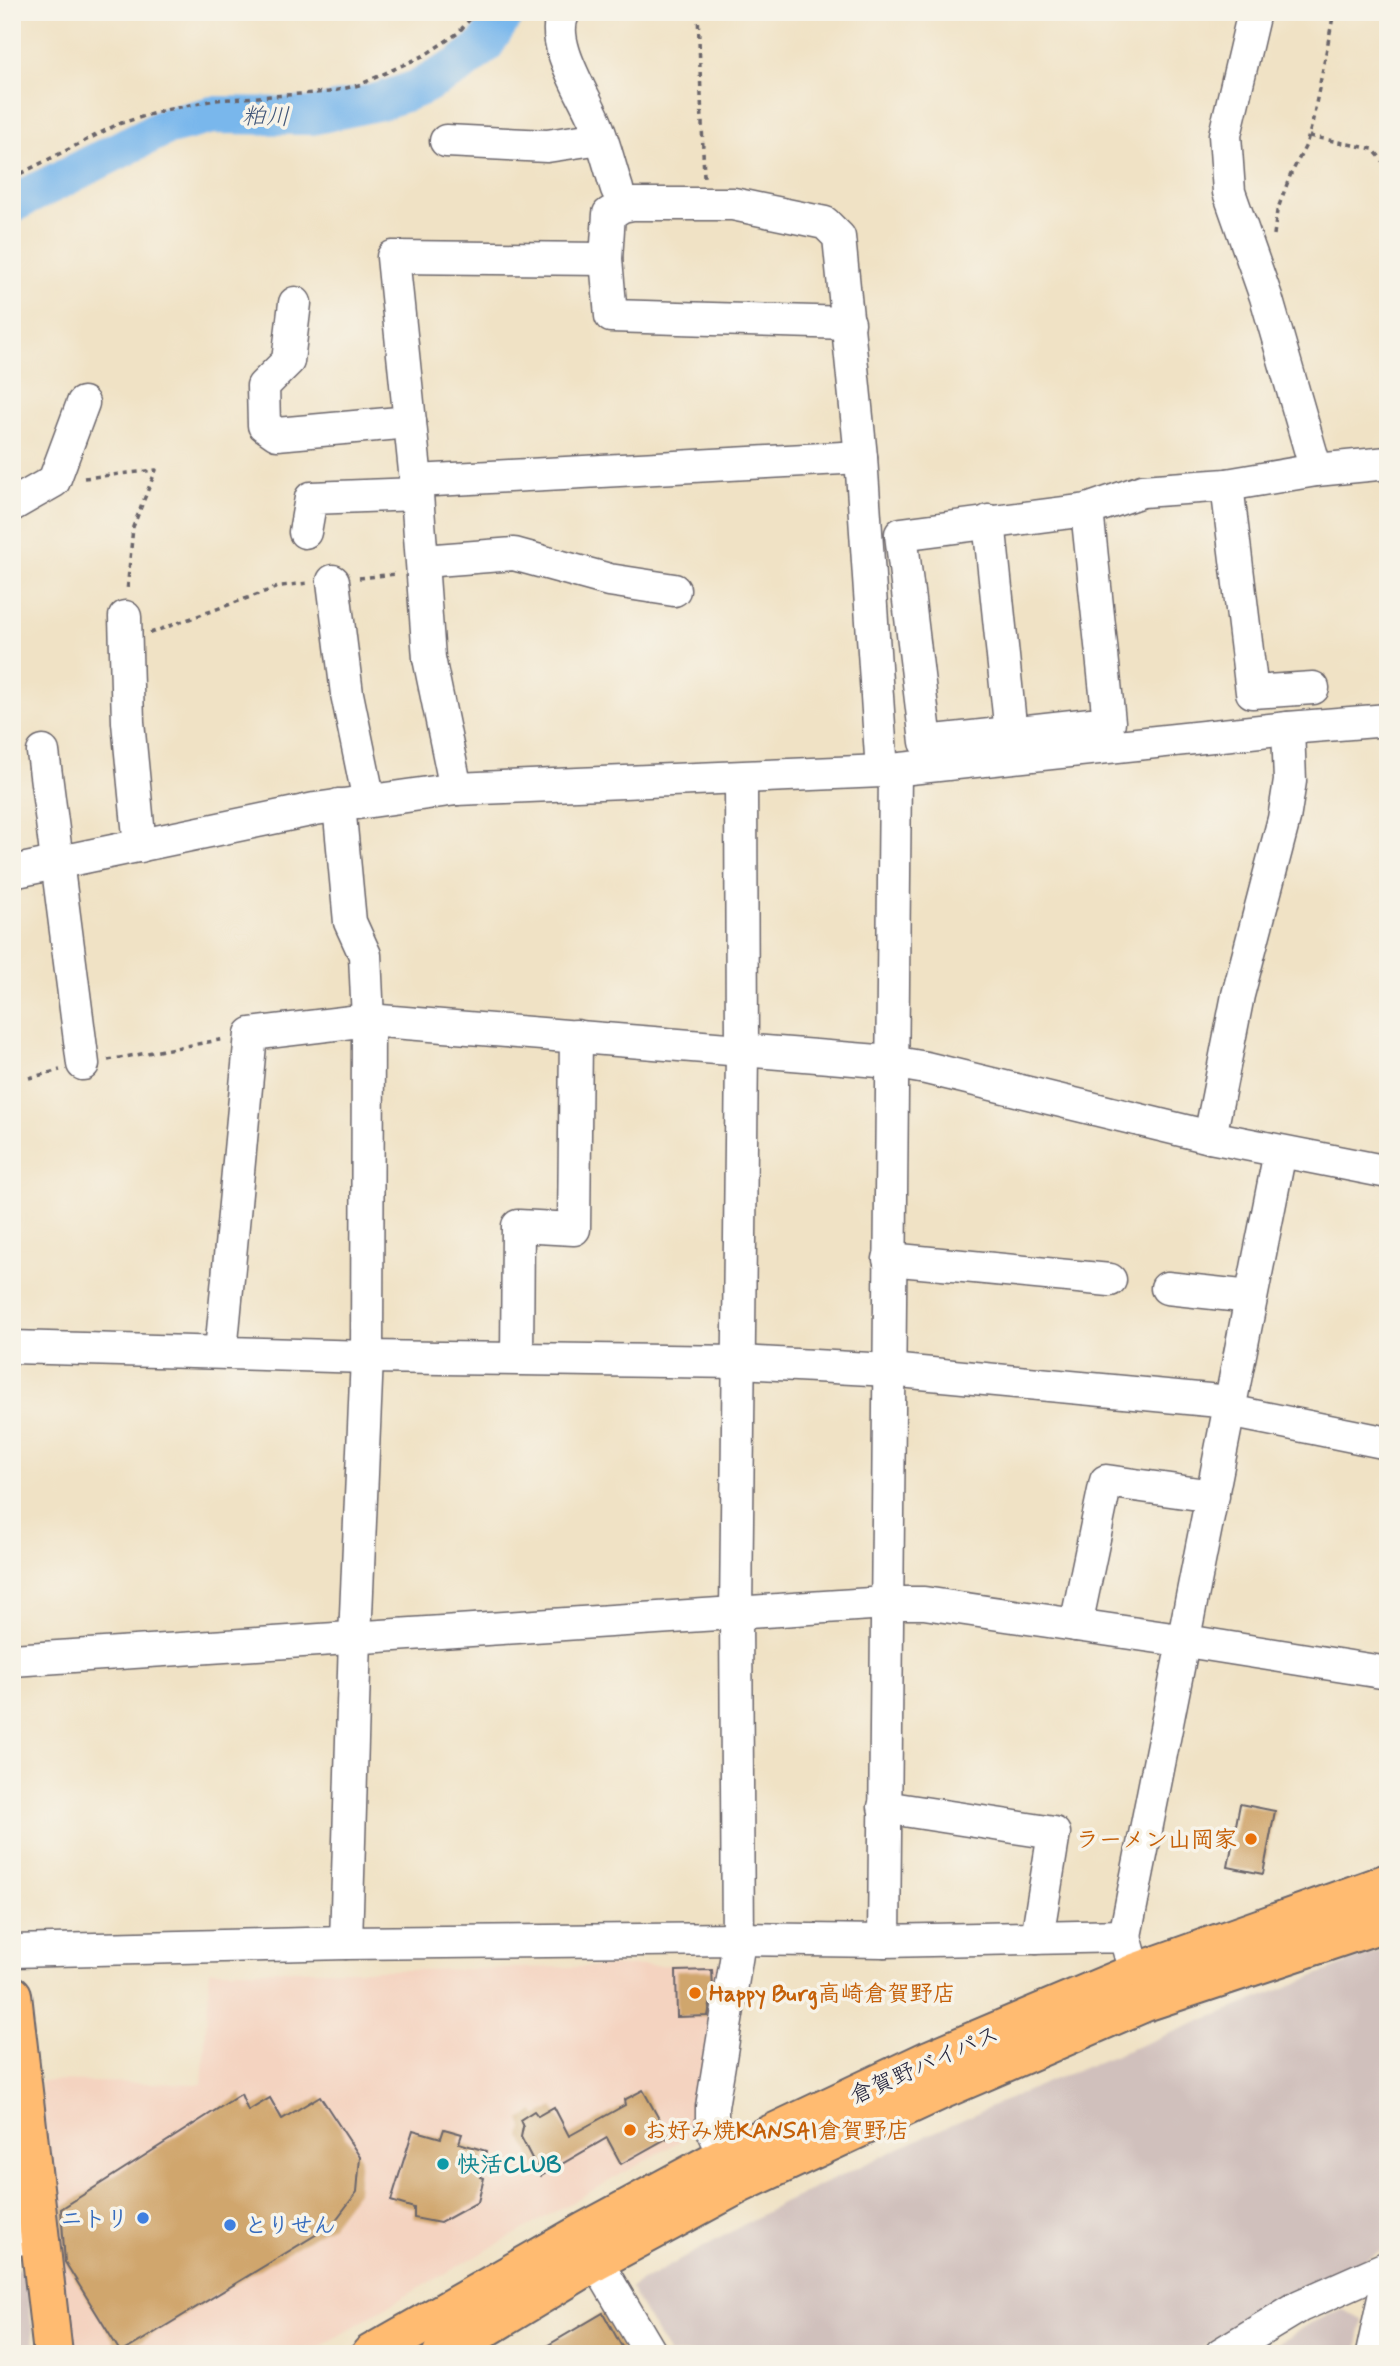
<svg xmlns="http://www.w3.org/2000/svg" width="1400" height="2366" font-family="Mynerve,'Klee One',sans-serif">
<rect width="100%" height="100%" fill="#f7f3e8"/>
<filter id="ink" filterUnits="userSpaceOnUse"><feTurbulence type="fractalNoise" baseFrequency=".0143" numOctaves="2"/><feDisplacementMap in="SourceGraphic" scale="14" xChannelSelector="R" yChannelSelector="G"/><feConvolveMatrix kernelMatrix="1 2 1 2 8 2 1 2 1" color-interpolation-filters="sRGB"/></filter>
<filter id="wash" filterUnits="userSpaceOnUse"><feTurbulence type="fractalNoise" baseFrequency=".00686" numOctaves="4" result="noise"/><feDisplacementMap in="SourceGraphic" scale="28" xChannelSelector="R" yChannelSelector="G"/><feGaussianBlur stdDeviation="1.57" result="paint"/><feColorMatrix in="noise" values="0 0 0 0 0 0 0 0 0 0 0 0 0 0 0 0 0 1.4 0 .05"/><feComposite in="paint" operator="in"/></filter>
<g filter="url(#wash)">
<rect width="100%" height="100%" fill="#f0e2c5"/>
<polygon fill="#f4d3c0" points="729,1964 705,2127 386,2307 309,2354 67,2354 40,2081 202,2084 210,1970 408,1970"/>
<g fill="#d0c0bc">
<polygon points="1388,1947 1388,2244 1380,2252 1270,2305 1192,2354 669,2354 630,2288 779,2205 923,2137 1045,2083"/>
<polygon points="12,2267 25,2273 35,2354 12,2354"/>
<polygon points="1342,2309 1363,2321 1356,2354 1261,2354 1311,2323"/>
</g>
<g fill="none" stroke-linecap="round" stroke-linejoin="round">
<polyline stroke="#79b7ec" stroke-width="38" points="12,204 165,127 212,115 312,116 381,101 419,88 459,66 485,45 506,12"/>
</g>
<g id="blocks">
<g fill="#d0a66d">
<polygon points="1240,1804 1275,1811 1263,1874 1228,1867"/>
<polygon points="712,1970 713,1989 708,2016 677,2017 676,1971"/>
<polygon points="643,2090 669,2137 621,2164 607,2138 541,2176 521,2137 523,2127 520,2120 534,2111 538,2116 554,2107 569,2136 625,2105 624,2100"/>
<polygon points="241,2094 248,2111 270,2098 282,2119 320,2096 360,2157 357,2192 332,2225 121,2353 65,2262 61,2209"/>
<polygon points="444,2129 462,2134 459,2143 486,2151 481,2177 484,2178 478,2202 440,2223 414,2218 414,2208 391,2201 413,2130 441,2138"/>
<polygon points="603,2313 626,2354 533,2354"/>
</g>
</g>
</g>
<g filter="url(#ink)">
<use href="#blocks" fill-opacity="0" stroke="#6a656b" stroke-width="2"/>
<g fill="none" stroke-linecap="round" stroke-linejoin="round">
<defs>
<g id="minor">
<path d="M564 12C547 42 587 98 597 126 605 146 610 168 617 189"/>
<polyline points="1254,12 1225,135 1229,192 1266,297 1316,470"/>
<polyline points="446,141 547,146 601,138"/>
<polyline points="606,259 611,316 849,323"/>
<polyline points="295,303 288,361 263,386 264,425 277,434 410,422"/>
<polyline points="416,481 861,457"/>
<polyline points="1227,485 1252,692 1313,688"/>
<polyline points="12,505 54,481 83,403"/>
<polyline points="1087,510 1109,722 926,742 901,534 1087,510 1142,491 1227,485 1316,470 1388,463"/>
<polyline points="989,521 1013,753"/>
<polyline points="305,532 311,498 417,494"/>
<polyline points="423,561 514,554 609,580 674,590"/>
<polyline points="333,581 347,694 369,801"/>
<polyline points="125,617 128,722 140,846"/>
<polyline points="43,752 83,1064"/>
<polyline points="456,789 429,658 416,481 393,257 606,259 609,214 622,206 632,204 733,204 825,223 839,237 861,457 882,771"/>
<polyline points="339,805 350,922 365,955 368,1020 367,1357 355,1638 346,1943"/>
<polyline points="12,872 315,809 456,789 882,771 1288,728 1388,720"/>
<polyline points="1210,1137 1238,995 1284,819 1290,781 1288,728"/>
<polyline points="889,1259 1110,1280"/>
<polyline points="1167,1288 1251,1297"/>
<polyline points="12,1347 367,1357 740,1362 889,1370 1230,1402"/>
<polyline points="221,1352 251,1034 368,1020 891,1062 926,1068 1210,1137 1388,1172"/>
<polyline points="517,1358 518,1226 574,1229 576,1036"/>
<polyline points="1229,1411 1388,1443"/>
<polyline points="1076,1625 1106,1481 1213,1496"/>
<polyline points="12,1660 886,1603 924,1603 1186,1641 1388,1673"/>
<polyline points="884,1807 1054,1833 1037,1938"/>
<path d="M1125 1936C1179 1675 1228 1413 1280 1152"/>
<polyline points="884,1941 895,770"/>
<polyline points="12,1951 346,1943 737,1939 884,1941 1125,1936 1135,1973"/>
<polyline points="725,2156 712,2128 712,2107 738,1948 736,1614 742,1049 741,779"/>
<polyline points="12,2240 38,2235"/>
<polyline points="596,2261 651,2354"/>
<polyline points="1221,2354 1300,2306 1388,2267"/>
<polyline points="1372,2354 1388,2279"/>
</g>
<polyline id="major" points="12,1995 53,2354"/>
<g id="highway">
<polyline points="371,2354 586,2231 725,2156 929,2060 1135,1973 1388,1883"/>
<polyline points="442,2354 596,2261 739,2184 941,2090 1145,2002 1388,1921"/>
</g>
</defs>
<use href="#minor" stroke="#6a656b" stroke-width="35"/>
<use href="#major" stroke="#6a656b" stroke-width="42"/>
<use href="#highway" stroke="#6a656b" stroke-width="42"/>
<g stroke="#6a656b" stroke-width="3.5" stroke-dasharray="5 5" stroke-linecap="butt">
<polyline points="698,12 704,178"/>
<polyline points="1309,136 1373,149 1388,167"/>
<polyline points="12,178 118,124 165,110 215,100 329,92 359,85 425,55 458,33 476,12"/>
<polyline points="1274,235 1277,211 1290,176 1306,145 1312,124 1334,12"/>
<polyline points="84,478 156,470 133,527 127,592"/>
<polyline points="359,578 396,574"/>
<polyline points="150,633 281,586 309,583"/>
<polyline points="108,1060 225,1039"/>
<polyline points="29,1078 60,1070"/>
</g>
<use href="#minor" stroke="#fff" stroke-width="32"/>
<use href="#major" stroke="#ffbb71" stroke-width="38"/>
<use href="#highway" stroke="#ffbb71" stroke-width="38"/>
</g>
</g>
<g fill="#e8710a" stroke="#f7f3e8" stroke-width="2.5">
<circle cx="1251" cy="1839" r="7"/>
<circle cx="695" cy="1993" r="7"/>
<circle cx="630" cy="2130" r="7"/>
</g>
<circle fill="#0f9aa8" stroke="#f7f3e8" stroke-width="2.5" cx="443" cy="2164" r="7"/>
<g fill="#3f7fe0" stroke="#f7f3e8" stroke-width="2.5">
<circle cx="143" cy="2218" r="7"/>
<circle cx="230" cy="2225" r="7"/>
</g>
<g text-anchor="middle" stroke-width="7" stroke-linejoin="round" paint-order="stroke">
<g font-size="23" font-weight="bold" fill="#c56008" stroke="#f7f3e8" text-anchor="start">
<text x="1237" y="1847" text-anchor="end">ラーメン山岡家</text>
<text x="709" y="2001">Happy Burg高崎倉賀野店</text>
<text x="644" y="2138">お好み焼KANSAI倉賀野店</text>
</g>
<g font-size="23" fill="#22223b" stroke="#f7f3e8">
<text transform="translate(924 2064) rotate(-24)" y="8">倉賀野バイパス</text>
</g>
<g font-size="23" font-weight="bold" fill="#0d838f" stroke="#f7f3e8" text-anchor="start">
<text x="457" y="2172">快活CLUB</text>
</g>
<g font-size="23" font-weight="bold" fill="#366cbe" stroke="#f7f3e8" text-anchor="end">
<text x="129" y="2226">ニトリ</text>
<text x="244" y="2233" text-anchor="start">とりせん</text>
</g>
<g font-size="24" font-style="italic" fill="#405679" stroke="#f7f3e8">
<text transform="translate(266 116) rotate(1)" y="8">粕川</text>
</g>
</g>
<rect width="1400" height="2366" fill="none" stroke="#f7f3e8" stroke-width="42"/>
</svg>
